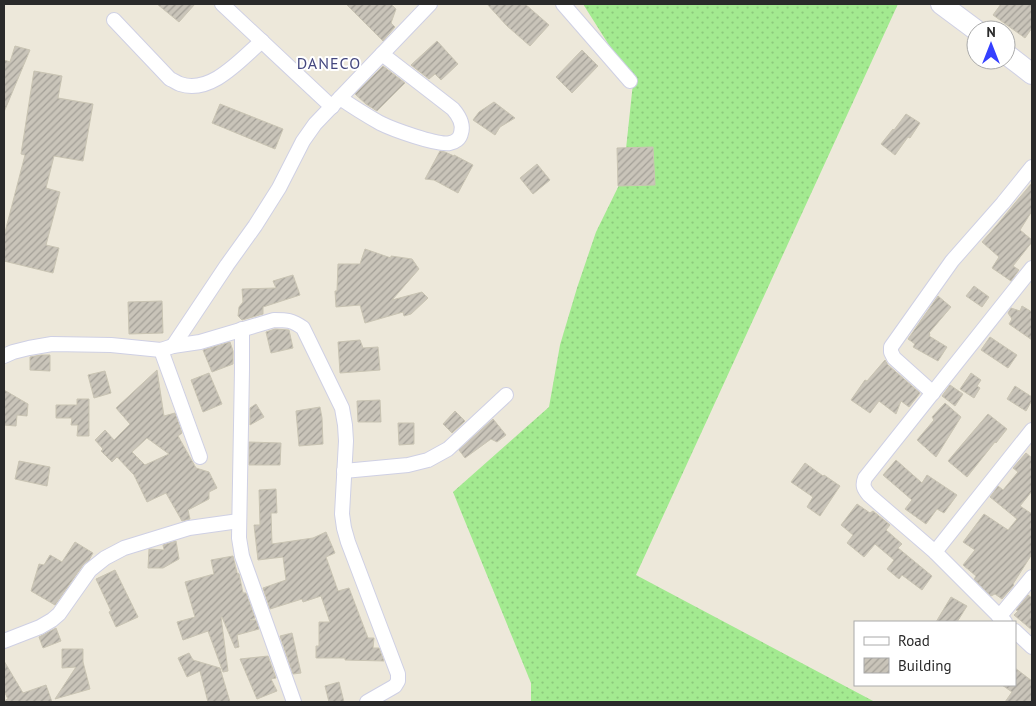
<svg xmlns="http://www.w3.org/2000/svg" width="1036" height="706" font-family="'PT Sans',sans-serif">
<defs>
<pattern id="grass-dots" width="8" height="8" patternUnits="userSpaceOnUse" patternTransform="scale(1.25)"><rect width="8" height="8" fill="#a3ea90"/><path d="M2 2h.1M6 6h.1" fill="none" stroke="#8cc97c" stroke-width="1.8" stroke-linecap="round"/></pattern>
<pattern id="building-hatch" width="6" height="6" patternUnits="userSpaceOnUse" patternTransform="scale(1.25)"><rect width="6" height="6" fill="#c9c4b9"/><path d="M-1 1l2-2M0 6l6-6M5 7l2-2" fill="none" stroke="#a39f97"/></pattern>
</defs>
<rect width="100%" height="100%" fill="#ede8da"/>
<polygon fill="url(#grass-dots)" points="583,4 898,4 636,575 875,702 531,702 531,683 453,492 549,407 560,345 577,288 596,232 623,177 633,83"/>
<g fill="url(#building-hatch)" stroke="#c9c4b3" fill-rule="evenodd">
<polygon points="157,4 195,4 179,22"/>
<polygon points="346,4 391,4 396,9 391,23 395,27 383,41"/>
<polygon points="487,4 525,4 549,25 530,46 507,26"/>
<polygon points="1001,4 1032,4 1032,28 1025,38 993,15"/>
<polygon points="437,41 458,64 441,80 435,74 429,79 411,65"/>
<polygon points="15,46 30,50 4,112 4,60 10,62"/>
<polygon points="582,50 598,66 572,93 556,77"/>
<polygon points="383,66 405,83 377,111 366,104 355,94"/>
<polygon points="34,71 62,76 58,98 93,104 83,161 54,156 46,188 60,192 46,245 59,248 53,273 4,261 4,236 25,155 21,154"/>
<polygon points="494,102 515,118 500,127 495,135 473,120 479,112"/>
<polygon points="220,104 283,129 275,149 212,123"/>
<polygon points="906,114 920,123 910,138 908,137 895,155 881,144 893,129 894,130"/>
<polygon points="653,147 655,185 618,186 617,148"/>
<polygon points="440,151 445,152 454,156 454,155 473,165 458,193 434,180 425,179"/>
<polygon points="537,164 550,180 533,194 520,178"/>
<polygon points="1032,183 1032,211 1020,230 1032,240 1032,242 1013,266 1019,270 1011,281 992,268 999,257 982,242 997,225 1015,203"/>
<polygon points="365,249 391,258 391,256 412,259 419,269 392,300 422,292 428,298 411,314 404,316 403,312 365,323 360,305 336,307 335,291 337,291 338,264 360,264"/>
<polygon points="293,275 300,295 263,307 263,314 242,320 238,316 239,307 243,302 242,289 276,288 273,281"/>
<polygon points="974,286 989,297 982,307 966,296"/>
<polygon points="938,296 951,307 929,333 930,334 929,336 947,347 938,361 913,347 915,344 908,339"/>
<polygon points="162,301 163,333 129,334 128,302"/>
<polygon points="1022,306 1032,312 1032,340 1009,324 1012,319 1008,313 1011,308 1020,311"/>
<polygon points="275,329 289,330 293,348 271,353 266,332"/>
<polygon points="990,337 1017,355 1008,368 981,350"/>
<polygon points="360,340 363,348 378,347 380,370 340,373 338,342"/>
<polygon points="230,342 233,351 233,364 212,372 203,350"/>
<polygon points="41,355 50,355 50,371 30,370 30,357"/>
<polygon points="885,360 888,365 920,393 909,407 901,401 896,414 879,401 870,413 851,400 865,380 867,381"/>
<path d="M157 370 164 416 175 413 182 433 178 436 196 468 209 472 217 488 209 492V499L188 510 190 519 182 521 166 493 147 502 134 475 117 457 112 462 101 451 103 449 95 440 105 430 114 440 130 424 116 408ZM147 438 169 454 145 465 132 452Z"/>
<polygon points="105,371 111,393 94,398 88,375"/>
<polygon points="209,373 222,404 203,412 191,380"/>
<polygon points="971,373 981,380 977,386 980,388 974,398 960,389"/>
<polygon points="950,385 963,394 955,406 942,396"/>
<polygon points="1015,386 1032,397 1032,400 1026,411 1007,399"/>
<polygon points="4,390 28,404 27,416 17,415 16,426 4,425"/>
<polygon points="77,399 89,399 89,436 77,436 78,425 71,425 72,418 56,418 56,405 77,405"/>
<polygon points="380,400 381,422 358,422 357,401"/>
<polygon points="945,403 961,417 936,457 917,440 934,420 932,417"/>
<polygon points="256,404 264,417 250,425 250,408"/>
<polygon points="320,407 322,418 323,444 299,446 296,411"/>
<polygon points="455,411 465,421 452,433 443,424"/>
<polygon points="988,414 1007,429 996,443 995,442 967,477 948,461"/>
<polygon points="493,419 506,435 497,442 491,439 465,458 459,450"/>
<polygon points="398,423 414,423 414,444 399,445"/>
<polygon points="249,442 281,443 280,465 249,465"/>
<polygon points="1026,453 1032,458 1032,491 1020,506 1032,514 1032,554 1013,584 1014,585 1002,599 995,594 991,596 974,579 976,576 963,565 975,550 963,542 984,514 1008,530 1017,519 990,497 998,486 1003,490 1018,472 1013,468"/>
<polygon points="896,460 922,483 927,475 957,495 944,513 937,509 926,524 905,509 912,500 883,475"/>
<polygon points="19,461 50,467 47,486 15,479"/>
<polygon points="805,463 823,476 824,475 840,486 820,516 807,507 813,497 791,482"/>
<polygon points="276,489 277,513 271,513 272,544 313,538 326,532 335,553 326,557 338,591 349,588 368,638 374,638 373,648 379,648 384,661 345,660 345,658 316,658 316,646 319,646 319,622 330,622 321,596 303,602 302,599 270,609 263,588 286,580 283,557 258,560 254,525 260,525 259,490"/>
<polygon points="857,504 870,513 873,511 890,525 886,530 902,544 898,548 932,576 922,590 902,575 899,579 887,569 894,560 875,544 864,557 847,543 853,535 841,525"/>
<polygon points="176,541 179,559 163,568 148,568 149,549 164,550 163,545"/>
<polygon points="75,542 93,553 89,560 83,565 55,605 31,591 39,564 44,565 50,555 62,562"/>
<polygon points="233,556 237,573 239,574 243,593 246,593 255,618 250,620 256,620 259,629 237,635 239,647 235,648 222,617 221,617 228,671 223,672 208,631 183,640 177,622 195,617 185,582 214,574 211,560"/>
<polygon points="115,570 138,617 116,627 109,612 111,611 96,579"/>
<polygon points="1028,595 1032,598 1032,630 1014,615 1018,611 1016,610"/>
<polygon points="951,597 967,606 957,622 936,622"/>
<polygon points="56,628 61,641 43,648 39,637"/>
<polygon points="292,633 301,673 293,674 280,636"/>
<polygon points="62,649 83,649 83,662 90,689 55,699 76,667 62,668"/>
<polygon points="189,653 193,660 220,668 230,702 208,702 200,671 187,677 178,658"/>
<polygon points="268,656 276,678 271,679 277,691 257,699 240,659"/>
<polygon points="4,661 23,693 46,685 52,702 4,702 4,701 8,699 4,691"/>
<polygon points="1015,668 1032,681 1032,702 1005,702 1012,692 1002,685 1015,685"/>
<polygon points="339,682 344,702 329,702 325,686"/>
</g>
<g fill="none" stroke-linecap="round" stroke-linejoin="round">
<defs>
<g id="street">
<polyline points="222,4 332,107"/>
<polyline points="563,4 630,81"/>
<path d="M114 20 170 79C173 80 177 83 180 84 211 95 241 59 262 41"/>
<path d="M340 98C353 107 366 115 380 123 392 129 438 146 450 143 455 142 460 139 461 133 464 124 459 116 453 109L382 54"/>
<polyline points="242,329 242,369 239,538 242,556 294,702"/>
<polyline points="173,346 227,265 255,226 279,188 303,141 315,124 430,4"/>
<polyline points="161,350 200,457"/>
<path d="M4 356 13 352 29 348 52 344 111 345 161 350 173 346 200 342 274 320C287 320 292 320 303 328L342 408 345 425 346 441 342 514 344 528 348 542 398 674V681L395 686 367 702"/>
<polyline points="933,393 894,358 891,352 891,347 952,261 1003,203 1032,167"/>
<polyline points="344,471 408,465 428,460 448,449 506,395"/>
<polyline points="935,552 1032,430"/>
<polyline points="999,617 1032,577"/>
<path d="M1005 622 935 552 869 495C864 489 862 486 865 478L1032 268"/>
<polyline points="1015,631 1032,647"/>
<polyline points="4,641 40,627 52,620 59,614 90,570 105,558 124,548 189,528 239,521"/>
</g>
<g id="secondary">
<polyline points="941,4 976,30"/>
<polyline points="1006,54 1032,74"/>
</g>
</defs>
<use href="#street" stroke="#cfd0e4" stroke-width="16"/>
<use href="#secondary" stroke="#cfd0e4" stroke-width="22"/>
<use href="#street" stroke="#fff" stroke-width="14"/>
<use href="#secondary" stroke="#fff" stroke-width="20"/>
</g>
<g text-anchor="middle" stroke-width="4" stroke-linejoin="round" paint-order="stroke">
<g font-size="16" letter-spacing="1" fill="#45487f" stroke="#fff">
<text x="329" y="69">DANECO</text>
</g>
</g>
<rect width="1036" height="706" fill="none" stroke="#2a2a2a" stroke-width="10"/>
<rect x="854" y="621" width="162" height="65" fill="#ffffff" stroke="#aaaaaa"/>
<rect x="864" y="637" width="25" height="8" fill="#ffffff" stroke="#aaaaaa"/>
<text x="898" y="646" font-size="15" fill="#2a2a2a">Road</text>
<rect x="864" y="658" width="25" height="15" fill="url(#building-hatch)" stroke="#aaaaaa"/>
<text x="898" y="671" font-size="15" fill="#2a2a2a">Building</text>
<g transform="translate(991 45)"><circle r="24" fill="#ffffff" stroke="#aaaaaa"/>
<path d="M0-4L9 19L0 12L-9 19Z" fill="#3540ff"/>
<text y="-8" font-size="14" font-weight="bold" text-anchor="middle" fill="#2a2a2a">N</text>
</g>
</svg>
